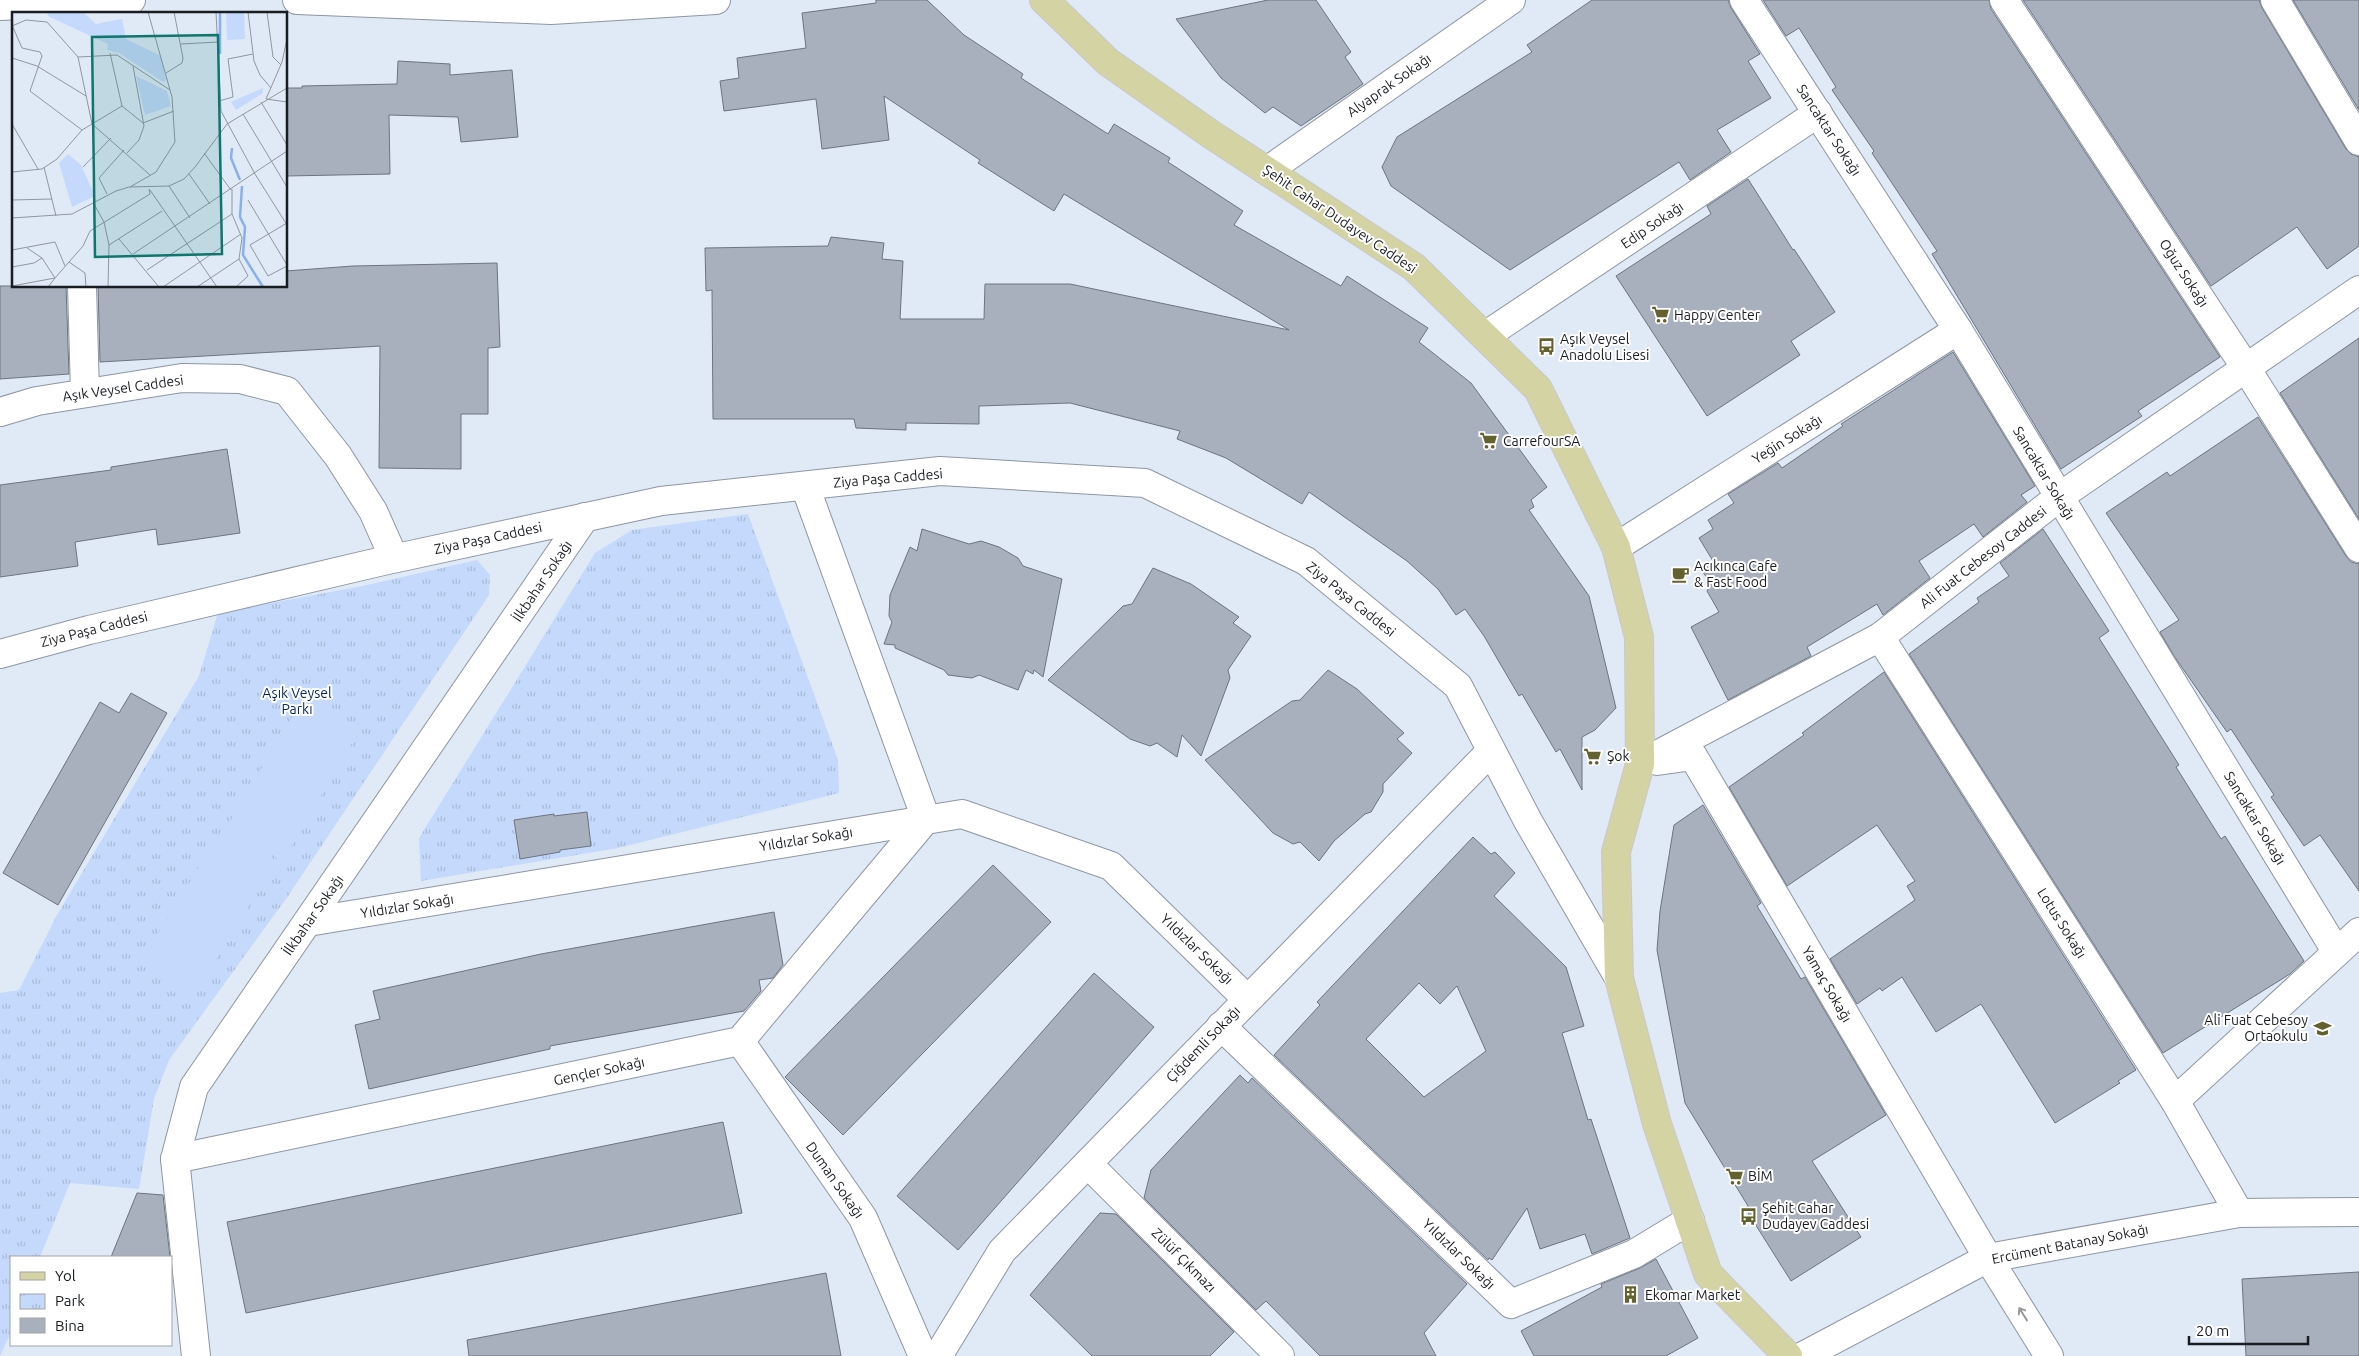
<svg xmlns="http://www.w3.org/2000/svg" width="2359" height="1356" font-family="Ubuntu,sans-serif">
<defs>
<pattern id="park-tufts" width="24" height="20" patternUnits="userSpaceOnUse" patternTransform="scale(1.25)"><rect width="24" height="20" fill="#c4d9fb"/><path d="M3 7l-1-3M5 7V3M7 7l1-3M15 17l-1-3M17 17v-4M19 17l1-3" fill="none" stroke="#a8bad7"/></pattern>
</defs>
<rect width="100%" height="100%" fill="#e0e9f6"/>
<g fill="url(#park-tufts)">
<polygon points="748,514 838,760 839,793 618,848 421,881 419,838 595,553 632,530"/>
<polygon points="477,560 490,575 489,595 288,896 169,1060 154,1099 139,1189 70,1183 40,1257 11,1257 11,1332 0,1356 0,993 19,990 57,915 199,676 218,613 363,586"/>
</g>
<g fill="#c4d9fb">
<polygon points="302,700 358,733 282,861 226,828"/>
<polygon points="220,833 274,866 195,992 142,959"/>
</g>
<g fill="#a8b0bd" stroke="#6d7480" fill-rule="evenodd">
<polygon points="876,0 927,0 964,35 1023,74 1021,78 1108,134 1114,124 1170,158 1168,162 1243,211 1234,225 1341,286 1347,276 1428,328 1419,342 1471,383 1547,487 1531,500 1534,507 1529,510 1589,596 1616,708 1595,730 1582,737 1582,790 1560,749 1556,752 1522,694 1519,696 1484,636 1465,609 1456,615 1438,589 1407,561 1309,492 1302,504 1226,458 1177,439 1180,431 1070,403 979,406 979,424 906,423 906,430 856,428 854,419 713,419 712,290 706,291 705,248 828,246 831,237 884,243 882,259 903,261 900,319 984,319 985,284 1070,284 1289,330 1064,194 1054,211 978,163 980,160 884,96 889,140 822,149 816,99 724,111 720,81 739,78 737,58 806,48 802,13 876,3"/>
<polygon points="1268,0 1316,0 1351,52 1345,57 1363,84 1301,126 1273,107 1265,113 1221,78 1176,19"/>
<polygon points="1592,0 1728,0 1731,8 1760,54 1748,61 1771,98 1717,130 1731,152 1690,180 1679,162 1510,270 1391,186 1382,167 1397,137 1532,52 1527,45"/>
<polygon points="1763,0 1989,0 1991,9 2220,357 2138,411 2142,416 2061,469 1932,254 1937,251 1872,153 1874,151 1832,90 1836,87 1799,28 1786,36"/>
<polygon points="2023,0 2259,0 2262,8 2346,149 2351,154 2359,157 2359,246 2327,269 2297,227 2211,286"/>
<polygon points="2293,0 2359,0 2359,110"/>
<polygon points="398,61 450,64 450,75 512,70 518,137 461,142 458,117 389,115 390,174 286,176 286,88 302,88 302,86 397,84"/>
<polygon points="1748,179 1793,250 1794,249 1835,312 1791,341 1800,355 1707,416 1616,276 1711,214 1707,206"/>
<polygon points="497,263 500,347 488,348 488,414 461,414 461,469 379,468 380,346 100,362 98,286 286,286 286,271 353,266"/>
<polygon points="0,286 66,286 69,374 0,379"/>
<polygon points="2359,338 2359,519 2280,393"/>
<polygon points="1953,352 2035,486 2021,495 2027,502 1983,537 1974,524 1919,561 1930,578 1883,615 1877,604 1807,647 1811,656 1728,700 1691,627 1719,612 1707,591 1711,584 1701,569 1713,561 1699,538 1713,529 1708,520 1734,503 1728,494 1778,463 1782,468 1843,426 1841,424"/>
<polygon points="2258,417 2346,556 2351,562 2359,564 2359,891 2320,835 2304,846 2271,797 2274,795 2231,729 2227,732 2174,656 2160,632 2179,620 2106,513 2167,472 2170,476"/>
<polygon points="227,449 240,533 158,545 156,529 75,542 78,566 0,577 0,485 111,470 111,467"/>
<polygon points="922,529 969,544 981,541 999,547 1018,558 1023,566 1062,579 1043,677 1034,670 1033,674 1026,670 1018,690 979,675 972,678 948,675 944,670 895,648 895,645 884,644 892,622 889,616 890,595 910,547 917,551"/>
<polygon points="2043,529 2109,631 2099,638 2179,765 2176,767 2221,839 2225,836 2304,961 2290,974 2163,1053 1909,654 1979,602 1977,598 2009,576 2000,563"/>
<polygon points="1153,568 1191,584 1239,617 1233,623 1251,636 1228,670 1230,678 1201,756 1182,735 1177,757 1157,743 1150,746 1130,739 1048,680 1123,606 1132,604"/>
<polygon points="1328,670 1357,689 1404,733 1397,739 1412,753 1383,784 1383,792 1371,812 1365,814 1334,841 1319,861 1300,842 1293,844 1273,833 1205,760 1292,701 1300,700"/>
<polygon points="1884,672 2136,1070 2118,1081 2120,1083 2055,1123 1981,1004 1936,1032 1902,977 1882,991 1880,988 1857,1004 1830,959 1915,900 1907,886 1915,881 1877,825 1787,886 1729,787 1804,735 1802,733"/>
<polygon points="131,693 167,713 58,905 3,873 100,702 119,713"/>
<polygon points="1703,805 1761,903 1757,906 1801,979 1805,977 1886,1115 1812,1161 1861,1237 1791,1281 1745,1208 1748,1206 1685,1103 1657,950 1660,911 1674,825"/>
<polygon points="587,812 591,846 560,850 560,852 520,859 514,820 554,814 554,816"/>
<path d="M1473 837 1491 854 1495 852 1515 873 1494 896 1566 967 1584 1026 1562 1033 1588 1120 1591 1119 1630 1238 1592 1254 1585 1234 1540 1249 1527 1208 1492 1260 1489 1258 1488 1260 1274 1055 1320 1005 1317 1002ZM1419 983 1440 1004 1457 986 1486 1051 1424 1097 1366 1039Z"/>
<polygon points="993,865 1051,922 843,1135 785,1077"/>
<polygon points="774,912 783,965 773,978 759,980 761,991 744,1011 550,1046 550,1049 369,1089 355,1025 380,1019 373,991 541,954"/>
<polygon points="1094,973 1154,1027 958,1250 897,1196"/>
<polygon points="1240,1075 1248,1083 1252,1078 1467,1284 1424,1333 1436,1356 1320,1356 1266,1301 1256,1310 1144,1198 1151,1170"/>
<polygon points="723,1122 742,1213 246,1313 227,1222"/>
<polygon points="137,1193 163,1195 170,1257 111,1257"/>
<polygon points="1100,1213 1116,1214 1234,1332 1210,1356 1092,1356 1030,1295"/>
<polygon points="1656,1259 1698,1338 1666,1356 1534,1356 1521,1331 1602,1287 1601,1284 1640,1268"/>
<polygon points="2359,1272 2359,1356 2246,1356 2242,1279"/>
<polygon points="826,1273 841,1356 469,1356 467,1340"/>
</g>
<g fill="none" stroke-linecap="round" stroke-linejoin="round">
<defs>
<g id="minor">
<polyline points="297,0 551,10 716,0"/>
<polyline points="1744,0 1958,330 2336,951"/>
<polyline points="2004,0 2246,368 2359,548"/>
<polyline points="2275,0 2359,141"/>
<polyline points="0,6 131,0"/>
<polyline points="1267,171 1511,0"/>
<polyline points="82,286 85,393"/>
<polyline points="1485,336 1818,113"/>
<polyline points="0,412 37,401 182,378 240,379 287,391 338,456 373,511 394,558"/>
<polyline points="1616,547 1958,330"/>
<polyline points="1880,637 2175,1101 2239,1213"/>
<polyline points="0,654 89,630 383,561 661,501 940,471 1145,483 1306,561 1458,686 1528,821 1619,978"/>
<polyline points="1657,761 1693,756 1988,1258 2049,1356"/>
<polyline points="1640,764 1880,637 2059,497 2359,290"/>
<polyline points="308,922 962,814 1111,866 1247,999"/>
<polyline points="1221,1026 1511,1304 1634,1254 1690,1220"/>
<polyline points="740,1041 863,1218 923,1356"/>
<polyline points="2175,1101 2359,932"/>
<polyline points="175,1159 740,1041 926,819 805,486"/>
<polyline points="1088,1164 1280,1356"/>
<polyline points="196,1356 175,1159 194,1087 585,517"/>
<polyline points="938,1356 1002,1251 1491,751"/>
<polyline points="1803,1356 1988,1258 2239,1213 2359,1212"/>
</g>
<polyline id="major" points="1044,0 1108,62 1212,135 1414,267 1538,389 1616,547 1639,637 1640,764 1616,852 1619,978 1657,1124 1708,1274 1788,1356"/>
</defs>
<use href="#minor" stroke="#8e96a3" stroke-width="30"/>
<use href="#major" stroke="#c8c9ca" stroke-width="30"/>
<use href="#minor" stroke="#fff" stroke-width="28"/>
<use href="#major" stroke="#d4d3a4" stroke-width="28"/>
</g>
<defs><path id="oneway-shaft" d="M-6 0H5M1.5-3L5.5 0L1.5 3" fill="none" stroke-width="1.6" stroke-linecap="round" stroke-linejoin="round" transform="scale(1.25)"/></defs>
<use stroke="#98999b" href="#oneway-shaft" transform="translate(2023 1314) rotate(-122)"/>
<defs>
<symbol id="supermarket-bare" viewBox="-9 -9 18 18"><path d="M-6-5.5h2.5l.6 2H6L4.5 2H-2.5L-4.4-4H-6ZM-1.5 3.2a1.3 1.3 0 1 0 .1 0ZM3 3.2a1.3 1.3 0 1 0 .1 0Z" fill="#63612e" stroke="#fff" stroke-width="2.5" paint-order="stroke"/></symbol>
<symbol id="bus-bare" viewBox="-9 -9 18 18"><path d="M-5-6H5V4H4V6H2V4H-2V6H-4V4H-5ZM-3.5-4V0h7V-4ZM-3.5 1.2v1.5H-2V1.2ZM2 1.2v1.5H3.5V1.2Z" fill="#63612e" stroke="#fff" stroke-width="2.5" paint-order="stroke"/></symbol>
<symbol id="cafe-bare" viewBox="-9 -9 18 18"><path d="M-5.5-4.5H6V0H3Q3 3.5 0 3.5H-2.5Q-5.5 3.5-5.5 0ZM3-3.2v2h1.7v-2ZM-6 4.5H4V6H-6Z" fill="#63612e" stroke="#fff" stroke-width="2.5" paint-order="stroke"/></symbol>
<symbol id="school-bare" viewBox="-9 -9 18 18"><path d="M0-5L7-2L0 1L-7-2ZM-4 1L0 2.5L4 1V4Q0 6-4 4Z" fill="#63612e" stroke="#fff" stroke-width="2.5" paint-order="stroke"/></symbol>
<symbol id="building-bare" viewBox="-9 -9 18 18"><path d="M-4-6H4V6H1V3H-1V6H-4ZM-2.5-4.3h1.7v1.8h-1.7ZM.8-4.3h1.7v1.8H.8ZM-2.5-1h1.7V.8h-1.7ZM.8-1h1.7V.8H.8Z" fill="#63612e" stroke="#fff" stroke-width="2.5" paint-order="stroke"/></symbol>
</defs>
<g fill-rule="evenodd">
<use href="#supermarket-bare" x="1648" y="302" width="25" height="25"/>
<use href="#bus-bare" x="1534" y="334" width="25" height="25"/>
<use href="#supermarket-bare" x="1476" y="428" width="25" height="25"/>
<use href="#cafe-bare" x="1668" y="562" width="25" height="25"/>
<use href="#supermarket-bare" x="1580" y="744" width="25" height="25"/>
<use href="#school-bare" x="2310" y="1016" width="25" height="25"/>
<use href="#supermarket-bare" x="1722" y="1164" width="25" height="25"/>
<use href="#bus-bare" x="1736" y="1204" width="25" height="25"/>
<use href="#building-bare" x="1618" y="1282" width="25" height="25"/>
</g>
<g text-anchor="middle" stroke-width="4" stroke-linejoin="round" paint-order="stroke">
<g font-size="14" fill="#191c21" stroke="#fff">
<text transform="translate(1389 85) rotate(-35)" y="5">Alyaprak Sokağı</text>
<text transform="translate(1829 130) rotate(57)" y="5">Sancaktar Sokağı</text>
<text transform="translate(1340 219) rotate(34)" y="5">Şehit Cahar Dudayev Caddesi</text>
<text transform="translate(1652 225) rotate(-34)" y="5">Edip Sokağı</text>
<text transform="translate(2184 273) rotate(57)" y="5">Oğuz Sokağı</text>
<text transform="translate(123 388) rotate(-8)" y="5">Aşık Veysel Caddesi</text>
<text transform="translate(1787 439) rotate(-32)" y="5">Yeğin Sokağı</text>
<text transform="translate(2044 473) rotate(59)" y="5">Sancaktar Sokağı</text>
<text transform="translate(888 478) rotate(-5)" y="5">Ziya Paşa Caddesi</text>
<text transform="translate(488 538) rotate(-12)" y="5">Ziya Paşa Caddesi</text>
<text transform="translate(1983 557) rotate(-38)" y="5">Ali Fuat Cebesoy Caddesi</text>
<text transform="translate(542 581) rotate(-56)" y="5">İlkbahar Sokağı</text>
<text transform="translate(1351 599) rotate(39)" y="5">Ziya Paşa Caddesi</text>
<text transform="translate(94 629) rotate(-14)" y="5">Ziya Paşa Caddesi</text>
<text transform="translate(2255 818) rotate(59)" y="5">Sancaktar Sokağı</text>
<text transform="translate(806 839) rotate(-9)" y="5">Yıldızlar Sokağı</text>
<text transform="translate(407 906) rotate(-9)" y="5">Yıldızlar Sokağı</text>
<text transform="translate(313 915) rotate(-55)" y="5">İlkbahar Sokağı</text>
<text transform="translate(2062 923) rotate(58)" y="5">Lotus Sokağı</text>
<text transform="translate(1197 949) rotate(44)" y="5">Yıldızlar Sokağı</text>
<text transform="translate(1827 984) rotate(60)" y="5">Yamaç Sokağı</text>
<text transform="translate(1203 1044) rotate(-46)" y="5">Çiğdemli Sokağı</text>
<text transform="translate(599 1071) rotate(-12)" y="5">Gençler Sokağı</text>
<text transform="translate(835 1180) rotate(55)" y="5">Duman Sokağı</text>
<text transform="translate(2070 1244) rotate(-11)" y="5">Ercüment Batanay Sokağı</text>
<text transform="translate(1459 1254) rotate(44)" y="5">Yıldızlar Sokağı</text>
<text transform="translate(1184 1260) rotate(45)" y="5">Zülüf Çıkmazı</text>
</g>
<g font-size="14" fill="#191c21" stroke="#fff" text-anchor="start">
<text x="1674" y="320">Happy Center</text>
<text x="1560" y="344">Aşık Veysel<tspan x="1560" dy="16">Anadolu Lisesi</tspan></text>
<text x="1503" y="446">CarrefourSA</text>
<text x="1694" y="571">Acıkınca Cafe<tspan x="1694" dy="16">&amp; Fast Food</tspan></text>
<text x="1607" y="761">Şok</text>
<text x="2308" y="1025" text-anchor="end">Ali Fuat Cebesoy<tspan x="2308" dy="16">Ortaokulu</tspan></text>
<text x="1748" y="1181">BİM</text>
<text x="1762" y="1213">Şehit Cahar<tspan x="1762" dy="16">Dudayev Caddesi</tspan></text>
<text x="1645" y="1300">Ekomar Market</text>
</g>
<g font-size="14" fill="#04275e" stroke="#fff">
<text x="297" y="698">Aşık Veysel<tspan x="297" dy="16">Parkı</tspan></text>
</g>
</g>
<g transform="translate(12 12)">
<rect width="275" height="275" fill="#e0e9f6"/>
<path d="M35 0H71L84 12 110 7 114 27 149 44 154 68 151 70 107 41 95 38 96 32 36 4ZM124 64 155 79 159 94 133 103ZM251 76V81L224 98 219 90ZM56 142 69 153 83 184 60 195 47 151Z" fill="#c4d9fb"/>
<path d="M214 0H232L233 27 215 28Z" fill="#c4d9fb"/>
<path fill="none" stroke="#88b0ef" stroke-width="2.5" d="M208 0V42M220 136 219 146 228 168M230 174 228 205 233 215 231 243 251 275"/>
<path fill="none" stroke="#9097a1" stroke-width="1" d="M204 0 209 99 243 162 275 213M236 0 242 49 248 63 259 76M255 0 261 45 269 53M0 13 10 36 28 40 30 44 18 79 70 118M0 14 14 8 35 10 66 45 105 43 158 78M169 32 206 30M98 41 110 94 131 111 162 99M66 45 80 112 138 163M0 46 25 54 74 84M154 61 170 51 171 46 162 0M254 87 270 50 275 27M254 87 275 90M207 89 221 85 216 47 241 42M249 90 275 133M231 102 275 175M0 112 26 157M115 141 127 128 132 114 121 54M192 141 219 178M32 155 44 204M71 155 99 126M0 160 30 157 45 147 70 118 110 94M177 162 198 192M157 174 178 206M118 175 144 160 163 130 160 85 136 0M220 177V202L230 226 227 247M138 178 205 275M95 182 87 166 112 138M0 188 40 187M236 188 275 253M82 192 92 210 97 233 96 275M0 206 60 202 104 179 117 175 157 174 172 167 183 155 215 112 275 76M275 211 238 233 256 264 275 254M107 227 147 275M97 233 150 199M15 236 30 246 43 266 36 275M0 238 43 230 53 254M121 242 275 139M57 250 73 261 74 275M0 255 22 251 30 246M135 258 220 202M0 274 43 266 71 234 78 219 138 182 137 177M151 275 229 222M185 275 227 247 236 264 224 275"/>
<path fill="#0f766e" fill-opacity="0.15" stroke="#0f766e" stroke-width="2.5" d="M206 23 210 242 83 245 80 25Z"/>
<rect width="275" height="275" fill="none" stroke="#191c21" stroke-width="2.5"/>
</g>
<rect x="10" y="1256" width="162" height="90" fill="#ffffff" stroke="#a3a4a6"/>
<rect x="20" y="1272" width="25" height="8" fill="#d4d3a4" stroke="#a3a4a6"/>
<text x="55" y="1281" font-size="15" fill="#191c21">Yol</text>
<rect x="20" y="1294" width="25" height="15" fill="url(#park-tufts)" stroke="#a3a4a6"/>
<text x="55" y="1306" font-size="15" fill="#191c21">Park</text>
<rect x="20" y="1318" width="25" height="15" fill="#a8b0bd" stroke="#a3a4a6"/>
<text x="55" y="1331" font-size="15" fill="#191c21">Bina</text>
<path d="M2189 1336v8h119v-8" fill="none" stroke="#191c21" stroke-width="2.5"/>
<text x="2196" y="1336" font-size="15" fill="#191c21" stroke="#ffffff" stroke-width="4" paint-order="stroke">20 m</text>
</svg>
